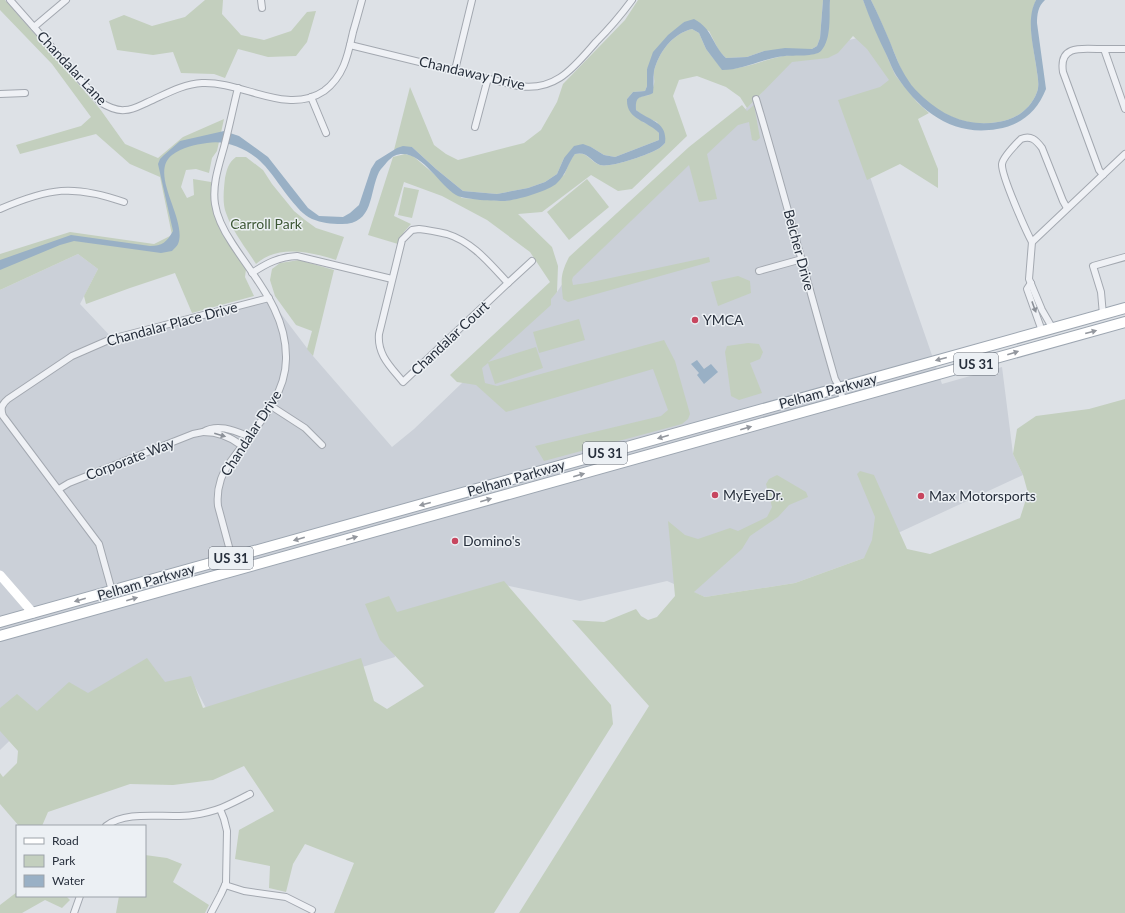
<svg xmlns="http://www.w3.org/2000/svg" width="1125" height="913" font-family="Lato,sans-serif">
<rect width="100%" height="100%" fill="#dde1e6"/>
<polygon fill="#cbd0d8" points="883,32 903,84 844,102 942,384 1002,367 1013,454 1023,475 885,539 864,558 795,583 705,597 667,581 580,601 505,585 391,620 395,657 209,714 191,679 92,699 37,714 0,750 0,290 78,254 98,269 80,304 115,341 269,298 313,356 392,447 414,429 557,292 567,277 756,99 798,52"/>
<g fill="#c3cfbe">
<polygon points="0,0 5,0 100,109 125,144 158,158 183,137 224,119 217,151 212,158 209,173 196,169 186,170 181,187 187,198 194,195 193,179 211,182 212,203 219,228 246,269 245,277 254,296 192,313 175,273 130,288 86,304 84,296 98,269 78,254 0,290 0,254 70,232 154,244 172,235 160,177 130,164 96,134 20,154 16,145 81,126 91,117 52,64 0,10"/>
<polygon points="205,0 223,0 222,14 241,35 264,40 291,31 307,12 316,11 307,42 296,56 268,57 238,49 225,78 214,74 181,73 173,52 153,55 117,50 109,21 124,15 152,26 185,17"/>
<polygon points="638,0 823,0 820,38 817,46 812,49 764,51 747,57 726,58 719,51 709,31 684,22 647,69 647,86 645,91 633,92 627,99 643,122 654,127 659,133 659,140 615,157 604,155 591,147 564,158 557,174 545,182 528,188 497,194 463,191 436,169 412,147 394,150 410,87 434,145 446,154 458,160 524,143 541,130 557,102 563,84 625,20"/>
<path d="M830 0H863L895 75 917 102 929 113 918 119 938 169V188L900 164 867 180 838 100 880 87 889 80 867 49 853 36 838 53 828 58 792 62 747 108 740 97 726 87 697 76 679 80 673 96 687 136 632 189 618 191 591 175 542 212 518 214 552 247 558 266 557 292 551 299V305L488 362 536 347 543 368 495 384 488 363 482 368 485 383 497 386 664 340 675 361 690 414 688 419 682 424 544 461 535 446 661 416 668 410 653 369 506 412 476 385 457 382 450 375 550 282 530 252 487 220 442 196 404 182 394 216 411 224 404 232 398 244 368 235 393 157 405 154 413 156 462 198 506 201 564 175 571 159 575 154C588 151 589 161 600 165 610 168 648 155 658 149 660 148 663 145 665 143L657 122 645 117 636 110 635 102 639 97 649 95C651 92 653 88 654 84 655 80 653 75 654 71 659 52 672 34 692 29L699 33 706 49 722 69C743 70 762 60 783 56 794 54 806 55 817 53L820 52 828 33Z"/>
<path d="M871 0H1036C1027 20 1033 44 1036 65 1037 74 1040 84 1037 92 1031 109 1015 120 998 122 963 129 930 110 909 83 902 73 898 61 893 50 886 33 879 17 871 0Z"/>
<path d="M742 105 747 111 754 105 760 138 756 141 752 140 749 122 738 125 707 154 717 199 699 202 689 165 573 277 572 280 573 285 587 283 709 257 710 262 568 302 563 299C561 280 560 275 569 257L689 147Z"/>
<path d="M236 157H246L263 170 272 184 294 211 305 220 316 228 344 237 336 260C311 252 278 244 256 264 246 248 232 231 226 213 222 203 224 188 225 178 227 169 228 163 236 157Z"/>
<polygon points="587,179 609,207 569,240 547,212"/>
<polygon points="404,187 419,190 412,218 398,215"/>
<polygon points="299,260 334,270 313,356 307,349 312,331 296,325 275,296 270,280 272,269 280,263"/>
<polygon points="738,276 750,281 751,293 718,306 711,282"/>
<polygon points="579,319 585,340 539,353 533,332"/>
<polygon points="748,343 759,344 763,352 760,359 750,363 762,393 739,400 731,396 725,352 727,346"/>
<polygon points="1125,399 1125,913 519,913 649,706 572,620 604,622 636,609 641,616 648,620 657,617 675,596 668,521 685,535 698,539 730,528 738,531 767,517 772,507 766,484 769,479 777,475 806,492 808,497 789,505 778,517 750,536 742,549 694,592 705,597 795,583 864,558 872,540 875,517 857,474 860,471 874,475 907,549 930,554 1020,518 1028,493 1023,475 1013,454 1017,429 1036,416 1089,409"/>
<polygon points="504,581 611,705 613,724 494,913 334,913 354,863 305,844 293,864 286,892 269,888 270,866 235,859 239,830 274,811 244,766 213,780 173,785 130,784 48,812 42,826 19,826 0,804 0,773 3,777 17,763 18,751 0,731 0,708 17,694 37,711 69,682 88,693 147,658 165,682 191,676 203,708 361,658 374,701 387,709 424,686 380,640 365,604 389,596 397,612"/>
<polygon points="145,855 167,858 182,864 173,882 209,905 205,913 116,913 119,896 145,896"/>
<polygon points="17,892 17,896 66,896 70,900 62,908 45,900 22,913 0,913 0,905"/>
</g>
<g fill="#99b0c5">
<path d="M823 0H830C829 15 832 39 821 51 815 57 794 55 785 56 763 58 744 70 722 70L706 49 699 33 692 29C672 34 659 52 654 71 653 78 654 86 653 93 642 99 635 93 636 110 650 121 668 122 665 143 663 145 660 148 658 149 648 155 610 168 600 165 590 161 588 151 575 154 568 163 566 175 557 183 549 191 517 200 505 201 495 201 465 200 456 195 438 185 419 145 394 156 392 157 389 160 387 162 385 165 381 168 379 172 369 193 374 224 342 224 330 224 322 223 312 219 303 215 297 207 291 200 282 189 274 176 265 166 251 150 227 139 207 143 194 145 183 147 172 155 148 174 188 220 178 244 177 246 174 249 172 251L161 253 74 241 60 245 0 270V260L71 235 150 246C162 246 167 242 173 231L158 164 160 159 164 155 180 141 224 131 239 136 268 157 308 208 319 216 343 217 350 213 359 205 371 169 376 161 397 148 403 146 412 147 436 169 463 191 497 194 528 188 545 182 557 174 564 158 574 146 583 144 591 147 604 155 615 157 659 140V133C647 120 626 120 627 99L633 92 645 91 647 86V69L653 52 668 35 684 22 694 19C713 29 712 45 726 58L747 57 764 51 785 48 812 49 817 46 820 38Z"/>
<path d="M863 0H871C878 14 884 28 890 42 895 55 900 68 908 80 912 87 918 92 924 98 945 117 970 127 998 122 1015 120 1031 109 1037 92 1040 84 1037 74 1036 65 1033 44 1026 19 1036 0H1045C1038 6 1037 15 1037 23L1046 89C1037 112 1021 125 997 129 953 137 919 111 896 75 892 69 890 62 887 56 878 38 870 19 863 0Z"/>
<polygon points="697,360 704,369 711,364 718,372 704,384 697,375 699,373 691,364"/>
</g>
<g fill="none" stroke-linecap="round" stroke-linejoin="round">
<defs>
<g id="street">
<path d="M10 0 100 102C108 107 116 111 125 110 133 110 141 105 148 102 166 94 183 84 202 83 242 81 287 116 324 91 344 76 348 55 353 32 356 22 359 11 362 0"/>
<polyline points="261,0 262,8"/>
<polyline points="34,27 66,0"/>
<path d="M350 45 518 86C556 92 574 67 596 42 609 29 621 15 632 0"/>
<polyline points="1104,49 1125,109"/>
<polyline points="455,70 472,0"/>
<polyline points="0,94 25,93"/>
<polyline points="311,97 326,133"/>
<path d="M756 99C784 192 808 286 835 379L840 388 843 401"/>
<polyline points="475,127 488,78"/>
<path d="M1103 175 1099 170 1063 72C1059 47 1078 48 1097 49 1106 49 1116 49 1125 49"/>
<path d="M0 209C49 188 73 184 124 202"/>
<path d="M419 229C428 230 438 232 447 234 473 242 490 264 508 283L403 382C391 367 377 355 379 334L402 240 412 230Z"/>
<path d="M1032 242C1026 231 1001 175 1002 164 1003 157 1016 144 1021 139 1031 135 1036 140 1042 148L1063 201 1067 208"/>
<polyline points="759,271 802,259"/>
<path d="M252 273C267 263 279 257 297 256L392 279"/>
<polyline points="508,283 532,261"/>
<polyline points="1031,283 1027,289 1042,331"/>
<polyline points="1103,315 1101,292 1093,266 1125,257"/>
<polyline points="1053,329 1042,310 1029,279 1032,242 1125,154"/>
<polyline points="271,406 305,428 322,445"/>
<path d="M242 446C231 437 218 432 203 432 218 423 235 431 250 437"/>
<polyline points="59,489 69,483 193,434 203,432"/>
<path d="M232 558 218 506C217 497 218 488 221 479 225 467 234 457 242 446 262 421 286 392 286 359 287 312 255 279 232 243 224 231 217 218 215 204 212 185 219 165 224 147 229 128 233 108 238 88"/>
<path d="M112 591 99 544 3 416C0 408 2 404 8 399L72 356 111 339 269 298"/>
<path d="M106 826C128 809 166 819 193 815 216 812 229 805 250 794"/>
<polyline points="225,885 244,891 286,897 312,910"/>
<polyline points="74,913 80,896"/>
<polyline points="211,913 221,894 226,883 227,831 224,819 220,809"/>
</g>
<g id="primary">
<polyline points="0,622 1125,308"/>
<polyline points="0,636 1125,322"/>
</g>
</defs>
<use href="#street" stroke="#a3a8b0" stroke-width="8"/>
<use href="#primary" stroke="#9da6b1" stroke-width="12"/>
<use href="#street" stroke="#eff1f5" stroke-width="6"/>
<polyline stroke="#fff" stroke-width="9" points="0,575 33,613"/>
<use href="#primary" stroke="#fff" stroke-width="10"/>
</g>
<defs><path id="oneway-solid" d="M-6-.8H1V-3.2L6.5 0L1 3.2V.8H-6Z"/></defs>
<g fill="#8b9098">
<use href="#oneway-solid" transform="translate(1034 307) rotate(70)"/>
<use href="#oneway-solid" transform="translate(220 435) rotate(16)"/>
</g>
<g fill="#93979e">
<use href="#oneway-solid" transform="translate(1091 332) rotate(-15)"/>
<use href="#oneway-solid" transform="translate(1013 353) rotate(-17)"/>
<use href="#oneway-solid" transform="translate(941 359) rotate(165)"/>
<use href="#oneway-solid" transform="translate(746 428) rotate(-16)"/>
<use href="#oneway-solid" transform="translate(663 437) rotate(164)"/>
<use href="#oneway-solid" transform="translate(579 475) rotate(-16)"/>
<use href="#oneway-solid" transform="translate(486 500) rotate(-16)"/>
<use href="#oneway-solid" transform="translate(425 504) rotate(165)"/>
<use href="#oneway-solid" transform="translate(352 538) rotate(-16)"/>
<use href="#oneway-solid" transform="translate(299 539) rotate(164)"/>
<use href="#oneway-solid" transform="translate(132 599) rotate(-16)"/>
<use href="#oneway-solid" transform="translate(80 600) rotate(164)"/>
</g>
<g fill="#c7465f" stroke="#ecf0f4" stroke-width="1.5">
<circle cx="695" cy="320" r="4"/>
<circle cx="715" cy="495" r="4"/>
<circle cx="921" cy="496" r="4"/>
<circle cx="455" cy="541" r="4"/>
</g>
<g text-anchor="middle" stroke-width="3" stroke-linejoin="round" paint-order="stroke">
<g fill="#ecf0f4" stroke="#626973" stroke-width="1">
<rect x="954" y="353" width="44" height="22" rx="3"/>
<rect x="583" y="442" width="44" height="22" rx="3"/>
<rect x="209" y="547" width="44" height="22" rx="3"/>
</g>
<g font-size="13" font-weight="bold" fill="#272f3c">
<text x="976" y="369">US 31</text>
<text x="605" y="458">US 31</text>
<text x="231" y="563">US 31</text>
</g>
<g font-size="14" fill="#272f3c" stroke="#ecf0f4">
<text transform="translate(72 68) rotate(47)" y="5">Chandalar Lane</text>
<text transform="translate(472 73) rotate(13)" y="5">Chandaway Drive</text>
<text transform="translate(799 250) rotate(75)" y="5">Belcher Drive</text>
<text transform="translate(172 324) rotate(-15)" y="5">Chandalar Place Drive</text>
<text transform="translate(450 338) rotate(-43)" y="5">Chandalar Court</text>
<text transform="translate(828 391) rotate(-15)" y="5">Pelham Parkway</text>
<text transform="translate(251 433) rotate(-57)" y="5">Chandalar Drive</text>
<text transform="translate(130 459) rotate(-21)" y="5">Corporate Way</text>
<text transform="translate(516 478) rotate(-16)" y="5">Pelham Parkway</text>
<text transform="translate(146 582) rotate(-16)" y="5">Pelham Parkway</text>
</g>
<g font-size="14" fill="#3d5735" stroke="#ecf0f4">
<text x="266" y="229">Carroll Park</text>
</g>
<g font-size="14" fill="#272f3c" stroke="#ecf0f4" text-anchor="start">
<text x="703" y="325">YMCA</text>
<text x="723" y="500">MyEyeDr.</text>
<text x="929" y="501">Max Motorsports</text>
<text x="463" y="546">Domino's</text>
</g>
</g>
<rect x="16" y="825" width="130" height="72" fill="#ecf0f4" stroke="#9da3aa"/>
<rect x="24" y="838" width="20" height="6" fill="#ffffff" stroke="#9da3aa"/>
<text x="52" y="845" font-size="12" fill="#272f3c">Road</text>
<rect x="24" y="855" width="20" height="12" fill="#c3cfbe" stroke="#9da3aa"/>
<text x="52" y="865" font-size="12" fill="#272f3c">Park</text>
<rect x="24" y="875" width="20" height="12" fill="#99b0c5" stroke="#9da3aa"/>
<text x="52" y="885" font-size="12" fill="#272f3c">Water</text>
</svg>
